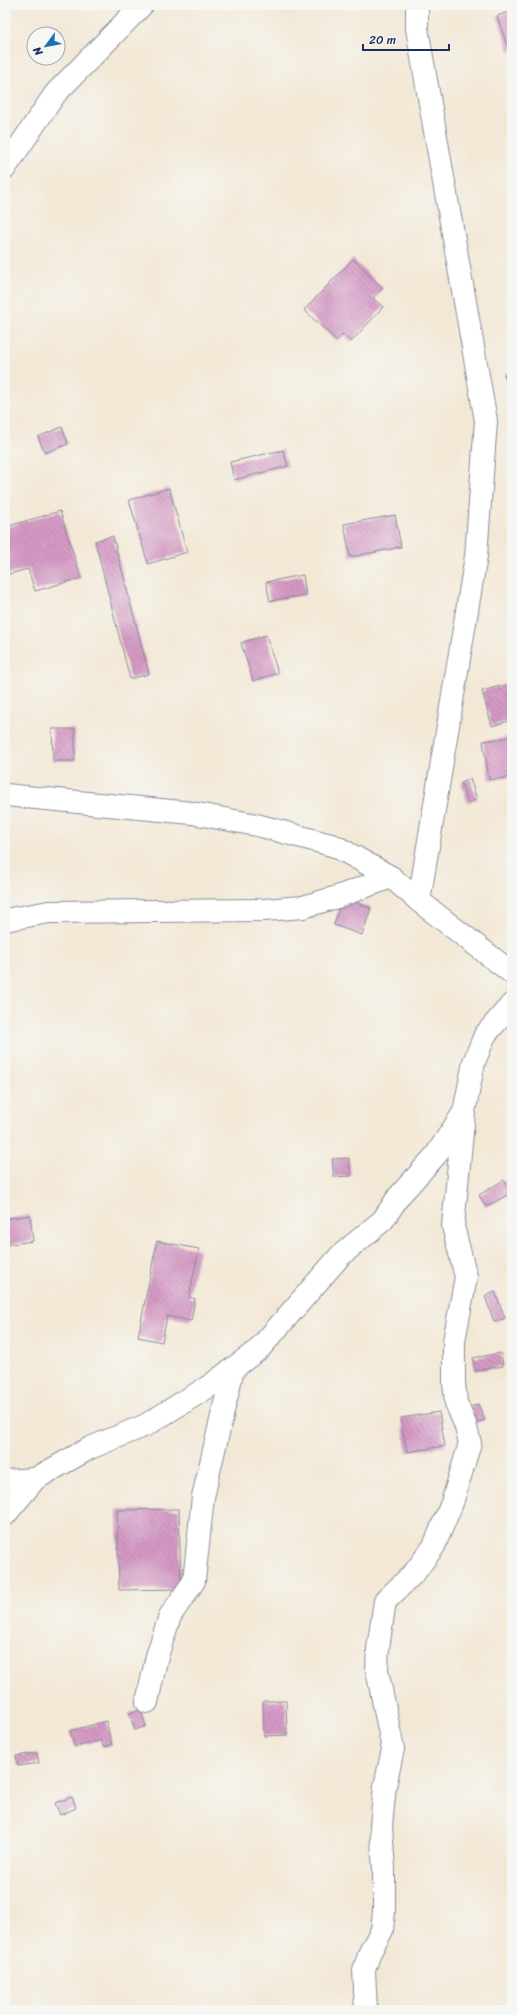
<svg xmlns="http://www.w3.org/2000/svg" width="517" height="2015" font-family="Sriracha,sans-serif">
<defs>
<pattern id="building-back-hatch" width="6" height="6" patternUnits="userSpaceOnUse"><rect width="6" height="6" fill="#d599c5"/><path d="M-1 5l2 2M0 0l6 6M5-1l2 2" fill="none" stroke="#ac7da3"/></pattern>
</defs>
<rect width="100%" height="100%" fill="#f6f6f2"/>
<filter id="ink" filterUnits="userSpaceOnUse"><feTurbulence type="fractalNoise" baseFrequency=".025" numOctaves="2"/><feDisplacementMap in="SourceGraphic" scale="8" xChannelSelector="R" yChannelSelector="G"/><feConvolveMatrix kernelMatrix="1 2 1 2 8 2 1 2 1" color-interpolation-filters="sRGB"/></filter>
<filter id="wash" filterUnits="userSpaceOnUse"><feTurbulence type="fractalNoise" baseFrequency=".012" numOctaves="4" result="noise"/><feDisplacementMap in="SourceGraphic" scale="16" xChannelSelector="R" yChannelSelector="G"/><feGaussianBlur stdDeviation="0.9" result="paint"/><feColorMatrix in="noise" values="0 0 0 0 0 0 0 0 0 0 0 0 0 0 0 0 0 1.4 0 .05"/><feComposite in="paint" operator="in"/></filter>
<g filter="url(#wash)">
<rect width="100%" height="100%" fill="#f3e8d6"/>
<g id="blocks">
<g fill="url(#building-back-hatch)">
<polygon points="512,11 512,50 509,51 497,16"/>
<polygon points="353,259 383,288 373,298 383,307 351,342 343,334 337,341 304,310"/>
<polygon points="512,371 512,396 504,374"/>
<polygon points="62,427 68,444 45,453 38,437"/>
<polygon points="283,450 288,466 234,480 230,462"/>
<polygon points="169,488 187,552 148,564 129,500"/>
<polygon points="60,511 81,578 35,591 28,569 5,575 5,527"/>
<polygon points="395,515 401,547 350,557 344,524"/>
<polygon points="113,536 149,674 130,679 95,541"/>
<polygon points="303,575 306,595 270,601 266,582"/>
<polygon points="266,635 278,673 253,681 241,643"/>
<polygon points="512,683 512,720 492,726 482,691"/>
<polygon points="52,729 75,729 75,761 53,761"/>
<polygon points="512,737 512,777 489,780 483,741"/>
<polygon points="470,779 477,799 468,803 461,783"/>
<polygon points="342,898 371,908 362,935 334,925"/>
<polygon points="349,1158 351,1176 334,1177 332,1159"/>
<polygon points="504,1180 511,1193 486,1207 479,1195"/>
<polygon points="30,1215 33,1241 5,1245 5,1219"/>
<polygon points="157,1241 199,1249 189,1297 195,1299 191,1321 167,1316 162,1342 138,1337"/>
<polygon points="495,1292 505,1318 494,1322 485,1296"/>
<polygon points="501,1353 503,1366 475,1371 473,1358"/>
<polygon points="478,1404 485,1420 471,1425 465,1409"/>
<polygon points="439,1412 445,1446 407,1452 401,1418"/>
<polygon points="179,1509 181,1589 119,1590 117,1510"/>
<polygon points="263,1701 286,1701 287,1735 264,1736"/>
<polygon points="141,1710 146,1726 135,1730 129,1713"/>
<polygon points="106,1721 112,1745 103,1747 101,1740 75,1747 70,1731"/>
<polygon points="37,1753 39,1763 18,1766 16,1756"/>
<polygon points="72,1797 76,1808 60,1815 55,1803"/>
</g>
</g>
</g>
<g filter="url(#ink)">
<use href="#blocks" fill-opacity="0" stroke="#878c9a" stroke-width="1"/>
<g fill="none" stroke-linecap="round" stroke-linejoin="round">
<defs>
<g id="minor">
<polyline points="417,5 417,29 486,421 476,556 419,901"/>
<polyline points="5,168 55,94 142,5"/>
<polyline points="5,795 192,813 257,825 335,846 391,877 419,901 512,973"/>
<polyline points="5,920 49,912 264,910 303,907 337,897 391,877"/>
<polyline points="5,1481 35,1479"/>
<polyline points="5,1515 35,1479 90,1448 146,1425 208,1387 259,1349 340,1256 383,1220 399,1196 436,1155 464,1112 474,1062 485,1035 512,1004"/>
<polyline points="147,1702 157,1656 170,1616 194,1581 203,1497 233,1369"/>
<polyline points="366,2010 364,1970 370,1952 382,1930 384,1911 384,1870 381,1826 385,1786 393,1749 377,1670 378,1648 385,1601 415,1572 434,1546 452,1503 470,1443 465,1424 456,1403 454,1382 454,1341 466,1277 453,1226 464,1112"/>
</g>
</defs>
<use href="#minor" stroke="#878c9a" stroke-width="24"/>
<use href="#minor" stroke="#fff" stroke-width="22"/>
</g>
</g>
<rect width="517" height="2015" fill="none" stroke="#f6f6f2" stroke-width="20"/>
<g transform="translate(46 46) rotate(238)"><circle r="19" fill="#f6f6f2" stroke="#9ea6b7"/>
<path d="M0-3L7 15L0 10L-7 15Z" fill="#1f6fb2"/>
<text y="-6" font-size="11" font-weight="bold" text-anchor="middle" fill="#1b2f5e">N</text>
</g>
<path d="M363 44v6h86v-6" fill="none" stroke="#1b2f5e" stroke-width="2"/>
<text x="369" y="44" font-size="12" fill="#1b2f5e" stroke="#f6f6f2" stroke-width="3" paint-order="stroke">20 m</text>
</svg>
